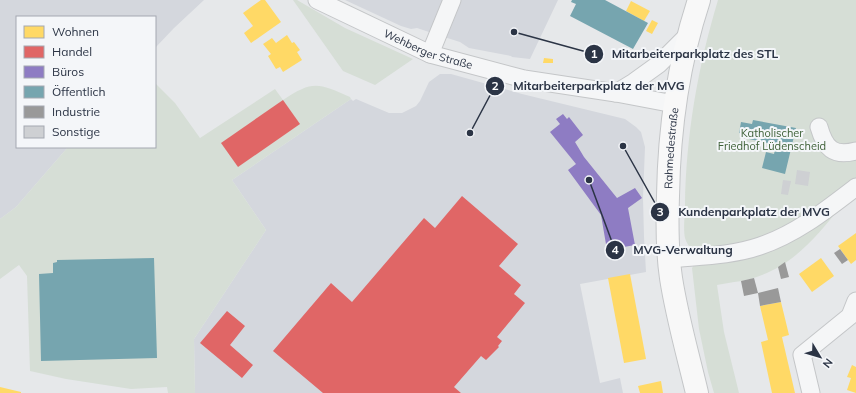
<svg xmlns="http://www.w3.org/2000/svg" width="856" height="393" font-family="Mulish,sans-serif">
<rect width="100%" height="100%" fill="#e6e8ea"/>
<g fill="#d4d7dd">
<polygon points="0,0 204,0 174,28 155,48 155,17 17,17 17,147 68,147 16,207 0,219"/>
<polygon points="345,0 558,0 530,59 512,57 511,56 469,48 460,42 438,35 417,28 411,29 401,26"/>
<polygon points="440,74 451,74 522,94 625,119 636,127 641,132 645,147 643,198 644,237 646,272 580,284 600,383 620,378 623,393 195,393 194,339 266,230 232,180 351,99 353,101 356,99 389,113 402,113 416,106 420,101 429,82"/>
</g>
<g fill="#d6ded6">
<polygon points="293,0 297,0 345,28 413,59 375,85 343,71"/>
<path d="M718 0H856V180L783 230 740 245 691 249C689 246 686 242 685 238 683 228 685 215 685 205 686 135 698 66 718 0Z"/>
<path d="M155 83 175 103 200 138 275 89 283 100C313 80 318 83 350 97L351 99 232 180 266 230 194 339 195 393H168L167 387 131 389 66 379 30 371 27 276 19 265 0 279V219L16 207 68 147H155Z"/>
<path d="M841 206C819 234 796 262 762 275 748 281 732 282 717 285L724 332 739 393H714L708 372 699 329 692 268 695 264Z"/>
</g>
<g fill="#ffd966">
<polygon points="261,0 265,0 281,22 251,43 244,33 253,26 243,13"/>
<polygon points="631,1 650,11 644,21 626,11"/>
<polygon points="652,20 658,23 652,34 646,31"/>
<polygon points="287,35 292,43 294,42 300,50 297,52 302,60 283,72 280,67 276,69 268,56 271,54 263,44 272,38 276,43"/>
<polygon points="544,58 553,59 553,63 543,63"/>
<polygon points="856,233 856,260 851,264 838,246"/>
<polygon points="821,258 834,276 812,292 799,274"/>
<polygon points="630,274 646,359 624,363 608,278"/>
<polygon points="781,302 789,335 782,337 795,393 772,393 761,342 768,340 760,306"/>
<polygon points="852,365 856,367 856,393 847,390 851,378 847,377"/>
<polygon points="661,381 663,393 640,393 638,386"/>
<polygon points="0,387 21,392 21,393 0,393"/>
</g>
<g fill="#e06666">
<polygon points="283,100 300,124 238,167 221,143"/>
<polygon points="462,196 518,244 499,266 521,285 514,294 525,303 497,337 502,341 498,346 499,347 486,360 481,356 454,387 461,393 323,393 273,351 331,283 352,302 424,218 435,228"/>
<polygon points="227,311 245,326 230,345 253,365 242,378 200,343"/>
</g>
<polygon fill="#8e7cc3" points="563,114 567,119 569,117 583,135 575,142 584,157 617,198 635,188 642,198 628,208 635,245 607,250 601,215 568,170 576,164 550,132 560,124 556,119"/>
<g fill="#76a5af">
<polygon points="572,0 605,0 648,23 633,49 570,16 576,4 571,2"/>
<polygon points="753,120 796,128 785,174 762,168 766,152 774,154 776,145 749,139 750,135 739,133 741,122 752,124"/>
<polygon points="154,258 157,358 41,361 39,274 53,273 53,263 57,262 57,260"/>
</g>
<g fill="#999">
<polygon points="840,249 848,260 842,264 834,253"/>
<polygon points="785,262 789,277 781,279 778,267"/>
<polygon points="754,278 758,293 744,296 741,281"/>
<polygon points="778,288 781,302 760,306 758,293"/>
</g>
<g fill="#ced0d3">
<polygon points="797,170 810,172 808,186 795,184"/>
<polygon points="783,180 791,181 788,195 781,194"/>
</g>
<g fill="none" stroke-linecap="round" stroke-linejoin="round">
<defs>
<g id="minor">
<path id="s1" d="M317 0 430 54 524 79 616 93 674 104"/>
<polyline points="430,54 452,0"/>
<polyline points="616,93 634,82 659,64 688,35"/>
<path d="M819 127C825 148 833 157 856 151"/>
<path d="M669 259C699 256 731 256 760 246 796 234 826 210 856 187"/>
<polyline points="811,393 802,355 850,316 856,301"/>
</g>
<g id="secondary">
<path id="s2" d="M697 393C688 355 677 317 671 278 667 251 667 224 668 196 669 130 678 64 699 0"/>
</g>
</defs>
<use href="#minor" stroke="#c4c6c8" stroke-width="19"/>
<use href="#secondary" stroke="#c4c6c8" stroke-width="24"/>
<use href="#minor" stroke="#f5f6f7" stroke-width="17"/>
<use href="#secondary" stroke="#f8f8f8" stroke-width="22"/>
</g>
<g text-anchor="middle" stroke-width="4" stroke-linejoin="round" paint-order="stroke">
<g font-size="11" fill="#2b3445" stroke="#f4f6f9">
<text dy="4" stroke="none"><textPath href="#s1" startOffset="122">Wehberger Straße</textPath></text>
<text dy="4" stroke="none"><textPath href="#s2" startOffset="248">Rahmedestraße</textPath></text>
</g>
<g font-size="11" fill="#3f6138" stroke="#f4f6f9">
<text x="772" y="137">Katholischer<tspan x="772" dy="13">Friedhof Lüdenscheid</tspan></text>
</g>
</g>
<path fill="none" stroke="#2b3445" stroke-width="1.5" d="M514 32L594 54M470 133L495 86M623 146L660 212M589 180L615 250"/>
<g fill="#2b3445" stroke="#f4f6f9" stroke-width="1.5">
<circle cx="514" cy="32" r="4"/>
<circle cx="470" cy="133" r="4"/>
<circle cx="623" cy="146" r="4"/>
<circle cx="589" cy="180" r="4"/>
<circle cx="594" cy="54" r="10"/>
<circle cx="495" cy="86" r="10"/>
<circle cx="660" cy="212" r="10"/>
<circle cx="615" cy="250" r="10"/>
</g>
<g font-size="12" text-anchor="middle" font-weight="bold" fill="#fff">
<text x="594" y="58">1</text>
<text x="495" y="90">2</text>
<text x="660" y="216">3</text>
<text x="615" y="254">4</text>
</g>
<g font-size="12" text-anchor="middle" font-weight="bold" fill="#2b3445" stroke="#f4f6f9" stroke-width="4" stroke-linejoin="round" paint-order="stroke">
<text x="695" y="58">Mitarbeiterparkplatz des STL</text>
<text x="599" y="90">Mitarbeiterparkplatz der MVG</text>
<text x="754" y="216">Kundenparkplatz der MVG</text>
<text x="683" y="254">MVG-Verwaltung</text>
</g>
<rect x="16" y="16" width="140" height="132" fill="#f4f6f9" stroke="#a4a8b1"/>
<rect x="24" y="26" width="20" height="12" fill="#ffd966" stroke="#a4a8b1"/>
<text x="52" y="36" font-size="12" fill="#2b3445">Wohnen</text>
<rect x="24" y="46" width="20" height="12" fill="#e06666" stroke="#a4a8b1"/>
<text x="52" y="56" font-size="12" fill="#2b3445">Handel</text>
<rect x="24" y="66" width="20" height="12" fill="#8e7cc3" stroke="#a4a8b1"/>
<text x="52" y="76" font-size="12" fill="#2b3445">Büros</text>
<rect x="24" y="86" width="20" height="12" fill="#76a5af" stroke="#a4a8b1"/>
<text x="52" y="96" font-size="12" fill="#2b3445">Öffentlich</text>
<rect x="24" y="106" width="20" height="12" fill="#999999" stroke="#a4a8b1"/>
<text x="52" y="116" font-size="12" fill="#2b3445">Industrie</text>
<rect x="24" y="126" width="20" height="12" fill="#ced0d3" stroke="#a4a8b1"/>
<text x="52" y="136" font-size="12" fill="#2b3445">Sonstige</text>
<g transform="translate(820 357) rotate(128)" stroke="#f4f6f9" stroke-width="3" paint-order="stroke">
<path d="M0-3L7 15L0 10L-7 15Z" fill="#2b3445"/>
<text y="-6" font-size="11" font-weight="bold" text-anchor="middle" fill="#2b3445">N</text>
</g>
</svg>
